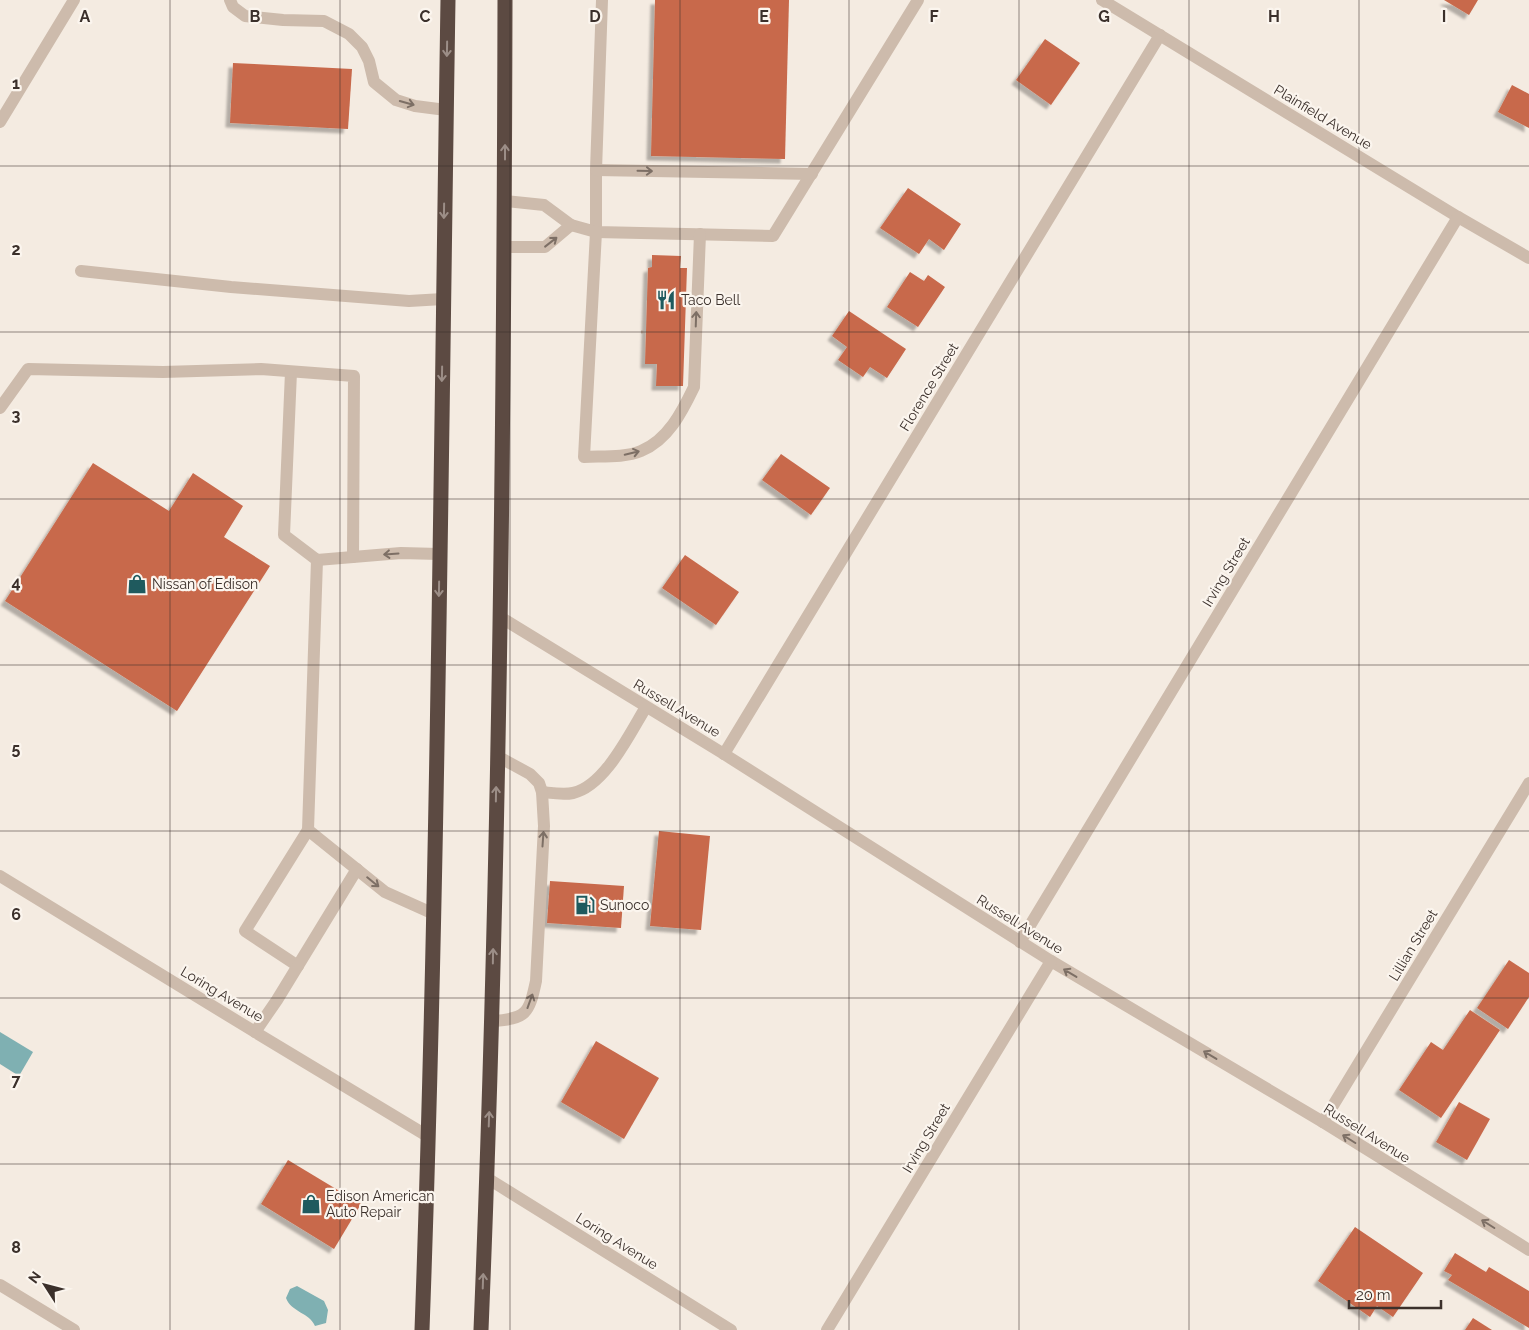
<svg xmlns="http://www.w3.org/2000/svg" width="1529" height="1330" font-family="Raleway,sans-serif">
<defs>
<filter id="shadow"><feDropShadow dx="-4.5" dy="4.5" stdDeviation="1" flood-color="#0004"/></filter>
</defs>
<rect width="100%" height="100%" fill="#f4ebe1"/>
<g fill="#7fb0b2">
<polygon points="0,1032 33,1052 19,1076 0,1064"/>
<path d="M297 1286 324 1301 328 1310 326 1323 315 1326C310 1313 291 1312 286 1298L290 1289Z"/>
</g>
<g fill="#c8694b" filter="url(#shadow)">
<polygon points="655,0 789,0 785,159 651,156"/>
<polygon points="1444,0 1478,0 1469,15"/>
<polygon points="1045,39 1080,63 1051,105 1016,80"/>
<polygon points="233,63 352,69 348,129 230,123"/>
<polygon points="1512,85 1529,94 1529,128 1498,112"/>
<polygon points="908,188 961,224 944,250 929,239 919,254 880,228"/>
<polygon points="652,255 681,256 680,268 687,268 683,386 656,386 657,364 645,364 648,268 652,267"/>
<polygon points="910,272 924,281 928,275 945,287 918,327 887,307"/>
<polygon points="849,311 906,349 887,378 870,367 863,377 838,360 847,347 832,336"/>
<polygon points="781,454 830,488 811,515 762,480"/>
<polygon points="93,463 169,511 193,473 243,506 224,537 270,566 177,711 5,601"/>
<polygon points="685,555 739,592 716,625 662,588"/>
<polygon points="659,831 710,836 701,930 650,926"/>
<polygon points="550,881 624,886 621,928 547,923"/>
<polygon points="1509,960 1529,973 1529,997 1508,1029 1477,1008"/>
<polygon points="1470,1010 1500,1030 1441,1118 1399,1090 1431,1042 1443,1050"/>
<polygon points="596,1041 659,1078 624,1139 561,1102"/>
<polygon points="1459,1102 1490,1119 1467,1160 1436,1142"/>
<polygon points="288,1160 361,1204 334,1249 261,1204"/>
<polygon points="1355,1227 1423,1273 1393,1317 1377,1306 1370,1317 1318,1281"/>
<polygon points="1455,1253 1486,1272 1489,1267 1529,1291 1529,1328 1448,1280 1452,1275 1444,1271"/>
<polygon points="1473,1318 1492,1330 1465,1330"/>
</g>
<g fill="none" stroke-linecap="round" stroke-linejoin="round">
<polyline stroke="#b9a596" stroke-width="3" stroke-dasharray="2.5 2.5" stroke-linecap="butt" points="641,332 646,332"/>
<g stroke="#cdbbac" stroke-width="12">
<polyline points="230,0 233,7 245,16 283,20 324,21 349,34 362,47 369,61 374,82 396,100 415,106 446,110"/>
<polyline points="602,0 596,170 596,232 773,236 918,0"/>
<polyline points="1102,0 1458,217 1529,258"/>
<polyline points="0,122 74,0"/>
<polyline points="596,170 812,174"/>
<path d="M571 225 596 232 584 457C602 456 624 458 641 451 668 440 682 412 694 387L700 234"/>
<polyline points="504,247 545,247 571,225 544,205 505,201"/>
<polyline points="81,271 231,287 409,301 443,299"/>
<polyline points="291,372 284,535 317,560 401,553 439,554"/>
<polyline points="0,408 28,369 163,372 261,369 354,376 353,557"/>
<polyline points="500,617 724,754 1051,961 1323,1122 1529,1250"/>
<polyline points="724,754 1160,35"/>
<path d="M542 792C552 793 563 795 573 793 605 786 630 733 646 707"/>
<polyline points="308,830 385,892 434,914"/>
<polyline points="0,876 255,1032 429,1137"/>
<polyline points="1020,942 1458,217"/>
<polyline points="298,966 245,931 308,830 317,560"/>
<path d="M492 1021C526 1019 529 1014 536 981L544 826 542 792 539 783 530 774 497 756"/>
<polyline points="255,1032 277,1000 357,869"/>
<polyline points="1323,1122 1529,783"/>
<polyline points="487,1178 731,1330"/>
<polyline points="0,1285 74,1330"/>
<polyline points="827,1330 1051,961"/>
</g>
<g stroke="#5c4a42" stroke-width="15">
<path d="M422 1330C438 887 441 443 448 0"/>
<path d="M481 1330C499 887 504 443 505 0"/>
</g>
</g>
<defs><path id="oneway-shaft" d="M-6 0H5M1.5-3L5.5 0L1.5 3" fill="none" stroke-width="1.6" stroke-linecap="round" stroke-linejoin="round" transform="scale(1.25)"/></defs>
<g stroke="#9c8e87">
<use href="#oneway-shaft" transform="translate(447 49) rotate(91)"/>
<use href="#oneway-shaft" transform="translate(505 152) rotate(-90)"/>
<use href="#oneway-shaft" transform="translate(444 211) rotate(91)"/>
<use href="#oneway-shaft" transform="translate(442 374) rotate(91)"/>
<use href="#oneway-shaft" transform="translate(439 589) rotate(91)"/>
<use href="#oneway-shaft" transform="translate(496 794) rotate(-89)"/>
<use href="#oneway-shaft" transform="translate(493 956) rotate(-89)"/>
<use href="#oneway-shaft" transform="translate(489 1119) rotate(-88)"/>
<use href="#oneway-shaft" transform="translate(483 1281) rotate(-88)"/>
</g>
<g stroke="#7d6f65">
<use href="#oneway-shaft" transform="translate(407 103) rotate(16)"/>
<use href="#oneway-shaft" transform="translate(645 171) rotate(1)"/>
<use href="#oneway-shaft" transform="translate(551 242) rotate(-38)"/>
<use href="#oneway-shaft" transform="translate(696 319) rotate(-88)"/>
<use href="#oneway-shaft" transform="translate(632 453) rotate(-13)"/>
<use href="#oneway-shaft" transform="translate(391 554) rotate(176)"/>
<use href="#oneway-shaft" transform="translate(543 839) rotate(-86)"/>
<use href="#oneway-shaft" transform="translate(373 882) rotate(39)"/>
<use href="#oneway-shaft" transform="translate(1070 973) rotate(-149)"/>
<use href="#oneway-shaft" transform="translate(530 1001) rotate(-70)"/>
<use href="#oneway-shaft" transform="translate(1210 1055) rotate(-149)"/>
<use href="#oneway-shaft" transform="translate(1349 1139) rotate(-148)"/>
<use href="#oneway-shaft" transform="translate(1488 1224) rotate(-148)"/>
</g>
<path fill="none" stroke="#3b302b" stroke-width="1" stroke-opacity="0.55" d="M170 0V1330M340 0V1330M510 0V1330M680 0V1330M849 0V1330M1019 0V1330M1189 0V1330M1359 0V1330M0 166H1529M0 332H1529M0 499H1529M0 665H1529M0 831H1529M0 998H1529M0 1164H1529"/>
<defs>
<symbol id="restaurant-bare" viewBox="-9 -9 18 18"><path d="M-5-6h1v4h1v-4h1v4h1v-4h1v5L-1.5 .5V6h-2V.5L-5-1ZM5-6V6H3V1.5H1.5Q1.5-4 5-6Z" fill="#1f5a5e" stroke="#fbf5ee" stroke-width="2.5" paint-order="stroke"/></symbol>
<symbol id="shop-bare" viewBox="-9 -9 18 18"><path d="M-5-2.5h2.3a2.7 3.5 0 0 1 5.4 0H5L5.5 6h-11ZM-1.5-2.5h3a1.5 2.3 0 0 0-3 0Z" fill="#1f5a5e" stroke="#fbf5ee" stroke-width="2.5" paint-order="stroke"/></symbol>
<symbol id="fuel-bare" viewBox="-9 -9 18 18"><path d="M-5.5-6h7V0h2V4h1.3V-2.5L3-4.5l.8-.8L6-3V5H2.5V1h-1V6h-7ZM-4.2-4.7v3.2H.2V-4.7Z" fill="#1f5a5e" stroke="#fbf5ee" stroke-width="2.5" paint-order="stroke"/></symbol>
</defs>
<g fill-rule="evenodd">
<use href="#restaurant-bare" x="652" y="286" width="28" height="28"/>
<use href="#shop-bare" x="123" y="570" width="28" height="28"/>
<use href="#fuel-bare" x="571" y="891" width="28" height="28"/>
<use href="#shop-bare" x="297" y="1190" width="28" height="28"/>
</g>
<g text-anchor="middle" stroke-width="4.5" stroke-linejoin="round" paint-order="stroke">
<g font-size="14" fill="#3b302b" stroke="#fbf5ee">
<text transform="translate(1323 117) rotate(31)" y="5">Plainfield Avenue</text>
<text transform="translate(929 387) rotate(-59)" y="5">Florence Street</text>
<text transform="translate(1226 572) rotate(-59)" y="5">Irving Street</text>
<text transform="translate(677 708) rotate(31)" y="5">Russell Avenue</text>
<text transform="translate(1020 924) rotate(32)" y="5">Russell Avenue</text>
<text transform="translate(1413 945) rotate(-59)" y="5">Lillian Street</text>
<text transform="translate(222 994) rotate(31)" y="5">Loring Avenue</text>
<text transform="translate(1367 1133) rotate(32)" y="5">Russell Avenue</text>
<text transform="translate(926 1138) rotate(-59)" y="5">Irving Street</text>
<text transform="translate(617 1241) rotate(32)" y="5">Loring Avenue</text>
</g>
<g font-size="14" fill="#3b302b" stroke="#fbf5ee" text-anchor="start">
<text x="681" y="305">Taco Bell</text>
<text x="152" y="589">Nissan of Edison</text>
<text x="600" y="910">Sunoco</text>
<text x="326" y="1201">Edison American<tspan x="326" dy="16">Auto Repair</tspan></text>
</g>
</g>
<g font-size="16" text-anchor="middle" font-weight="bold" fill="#3b302b" stroke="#fbf5ee" stroke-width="4.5" stroke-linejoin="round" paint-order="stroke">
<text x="85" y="22">A</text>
<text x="255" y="22">B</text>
<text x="425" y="22">C</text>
<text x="595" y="22">D</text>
<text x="764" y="22">E</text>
<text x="934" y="22">F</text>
<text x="1104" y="22">G</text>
<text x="1274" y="22">H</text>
<text x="1444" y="22">I</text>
<text x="16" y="89">1</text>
<text x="16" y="255">2</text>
<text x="16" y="421">3</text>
<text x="16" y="588">4</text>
<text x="16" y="754">5</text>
<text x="16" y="920">6</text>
<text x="16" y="1086">7</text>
<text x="16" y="1253">8</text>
</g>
<g transform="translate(45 1285) rotate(306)" stroke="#fbf5ee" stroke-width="4" paint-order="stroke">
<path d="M0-4L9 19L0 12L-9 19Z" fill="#3b302b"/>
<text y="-8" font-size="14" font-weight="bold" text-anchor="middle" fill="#3b302b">N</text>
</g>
<path d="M1349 1300v8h92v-8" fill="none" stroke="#3b302b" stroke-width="2.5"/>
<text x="1356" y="1300" font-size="15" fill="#3b302b" stroke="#fbf5ee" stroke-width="4" paint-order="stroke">20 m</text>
</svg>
